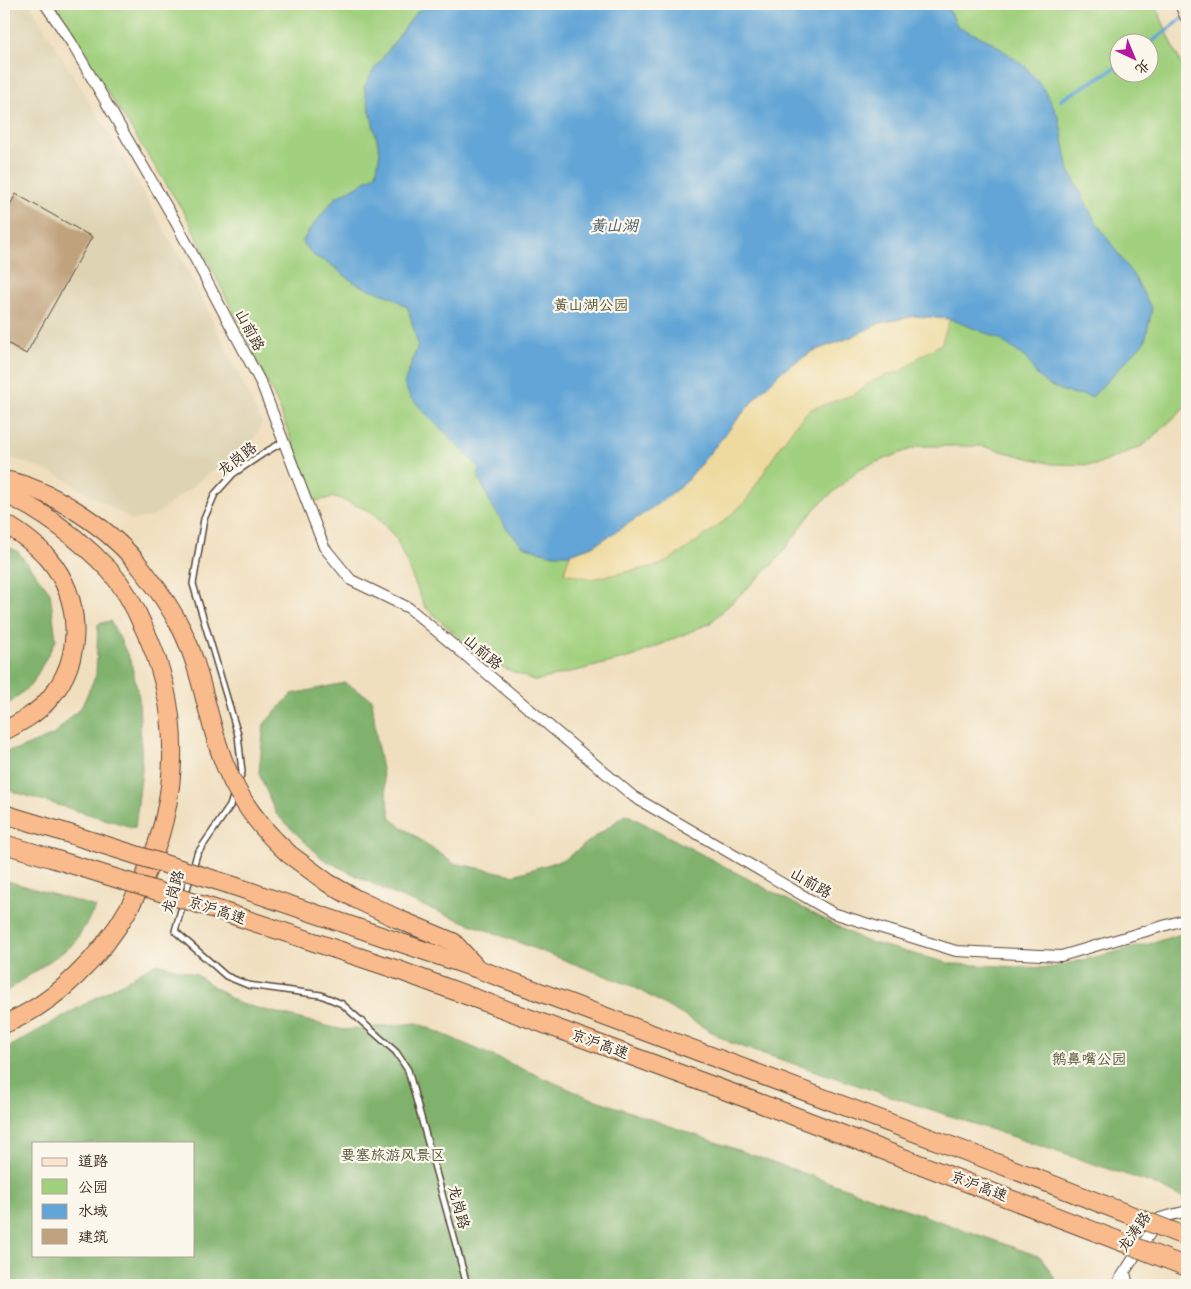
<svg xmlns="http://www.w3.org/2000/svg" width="1191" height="1289" font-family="'Shantell Sans','LXGW WenKai TC',sans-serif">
<rect width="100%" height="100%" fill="#fbf7ec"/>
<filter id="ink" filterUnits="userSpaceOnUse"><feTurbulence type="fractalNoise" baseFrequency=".02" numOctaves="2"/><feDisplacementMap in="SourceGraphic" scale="10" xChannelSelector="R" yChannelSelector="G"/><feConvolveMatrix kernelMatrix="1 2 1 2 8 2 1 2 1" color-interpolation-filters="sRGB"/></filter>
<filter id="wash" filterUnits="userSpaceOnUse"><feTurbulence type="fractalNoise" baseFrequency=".0096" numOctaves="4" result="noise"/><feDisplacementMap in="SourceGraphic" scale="20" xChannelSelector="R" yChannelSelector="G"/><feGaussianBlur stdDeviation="1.12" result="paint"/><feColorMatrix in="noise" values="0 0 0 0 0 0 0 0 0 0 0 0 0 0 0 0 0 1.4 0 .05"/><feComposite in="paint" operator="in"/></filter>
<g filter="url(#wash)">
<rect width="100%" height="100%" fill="#f0dfbf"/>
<polygon fill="#ded4b4" points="4,4 30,4 31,6 115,144 193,280 262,423 254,439 153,517 132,520 60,476 4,455"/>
<path fill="#a1d07e" stroke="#6e7d4e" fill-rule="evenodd" d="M52 4H1155L1187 78V406L1144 445 1097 465 1052 464 982 446H919L861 468 816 507 775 562 710 623 632 657 535 681 485 660 425 607 396 538 372 512 336 497 315 501 276 400 187 217ZM1118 42H1148V72H1118Z"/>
<g fill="#80b26d" stroke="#5e6e46" fill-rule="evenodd">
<polygon points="4,545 17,551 50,592 56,640 32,684 4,708"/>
<polygon points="110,621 119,637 131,662 139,698 142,770 135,828 4,789 4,751 19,749 53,735 82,706 96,675 98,624"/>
<polygon points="345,683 372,699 377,743 391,819 453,863 514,875 565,859 626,814 865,941 952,964 1049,968 1149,944 1187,932 1187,1200 1151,1183 731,1043 632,986 395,895 323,859 276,814 259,773 264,724 292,694"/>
<polygon points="4,880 96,907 74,944 4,993"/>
<path d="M157 963 195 974 238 1003 343 1030 417 1023 585 1096 1041 1257 1059 1285H4V1050ZM34 1143H194V1255H34Z"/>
</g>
<polygon fill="#eeda9e" stroke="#94825e" points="915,316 950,319 941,344 921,356 902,371 887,375 868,384 855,394 809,410 797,423 781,445 746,501 724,521 685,550 660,565 592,579 564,573 570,554 595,545 684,484 756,397 783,370 813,351 849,338 880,323"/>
<polygon fill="#62a5d6" stroke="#4e687a" points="425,4 946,4 958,27 990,41 1026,67 1045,91 1059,118 1069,170 1094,219 1135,278 1152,309 1145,341 1092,397 1066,392 1048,385 1037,375 1027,359 998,338 950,319 915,316 880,323 849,338 813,351 783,370 756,397 684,484 648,511 595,545 570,554 548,554 523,546 507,529 491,504 478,476 480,469 410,397 404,384 418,345 408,308 392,297 361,286 349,279 329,263 314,256 302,242 310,229 336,197 356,187 376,174 380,152 364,87 373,71 415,14"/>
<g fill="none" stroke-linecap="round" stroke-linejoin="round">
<g stroke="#62a5d6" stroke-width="4">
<polyline points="1148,45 1184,17"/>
<polyline points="1061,100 1118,66"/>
</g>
</g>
<g id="blocks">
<polygon fill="#c0a27c" points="16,194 92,237 26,354 4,341 4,216"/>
</g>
</g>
<g filter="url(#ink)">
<use href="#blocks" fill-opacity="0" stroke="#564536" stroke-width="1"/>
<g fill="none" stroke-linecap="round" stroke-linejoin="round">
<defs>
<g id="lane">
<polyline points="238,783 242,772 238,735 193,584 204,519 215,494 233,474 264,453 283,442"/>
<polyline points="234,793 230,806 197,854 175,931 226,976 248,985 321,995 342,1004 396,1052 408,1070 467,1285"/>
</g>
<g id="street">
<polyline points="45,4 71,42 175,221 262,385 324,547 351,580 409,608 634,797 833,913 956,951 1061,956 1187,919"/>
<polyline points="1125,1273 1128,1285"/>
<polyline points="1116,1285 1160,1218 1187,1211"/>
</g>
<polyline id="secondary" points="1182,4 1187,16"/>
<g id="highway">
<path d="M4 480C49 488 109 528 138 564"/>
<path d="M4 493C44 512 79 538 110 571 123 586 135 607 143 626 188 719 179 819 129 908 102 956 55 1004 4 1024"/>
<path d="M4 523C20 533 36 544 48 558 82 598 84 658 50 698 38 713 21 722 4 731"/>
<polyline points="4,814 60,831"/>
<polyline points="4,844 51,858"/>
<polyline points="289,854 328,883 356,899 398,919 453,942 475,966"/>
<polyline points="231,885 478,969 994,1162"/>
<polyline points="221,911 398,970"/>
</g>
</defs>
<use href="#lane" stroke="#564536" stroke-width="8"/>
<use href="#street" stroke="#564536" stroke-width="12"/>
<use href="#secondary" stroke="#564536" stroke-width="16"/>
<use href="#highway" stroke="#564536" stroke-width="20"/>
<use href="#lane" stroke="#fff" stroke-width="5"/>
<use href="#street" stroke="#fff" stroke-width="10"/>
<use href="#secondary" stroke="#fde4d1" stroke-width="14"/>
<use href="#highway" stroke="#fabb8c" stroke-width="18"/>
<defs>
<g id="highway-bridge">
<path d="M138 564C155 585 170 606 182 630 203 673 207 721 225 765 239 800 261 829 289 854"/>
<polyline points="60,831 231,885"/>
<polyline points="51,858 221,911"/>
<polyline points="398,970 789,1114 1187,1267"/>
<polyline points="994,1162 1187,1237"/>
</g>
</defs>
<use href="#highway-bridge" stroke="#564536" stroke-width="20" stroke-linecap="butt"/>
<use href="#highway-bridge" stroke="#fabb8c" stroke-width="18"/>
</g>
</g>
<g text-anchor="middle" stroke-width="4.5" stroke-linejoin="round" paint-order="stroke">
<g font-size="15" fill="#545436" stroke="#fbf7ec">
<text x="591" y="310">黄山湖公园</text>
<text x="1089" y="1064">鹅鼻嘴公园</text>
<text x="393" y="1160">要塞旅游风景区</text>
</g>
<g font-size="15" fill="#3b2a1e" stroke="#fbf7ec">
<text transform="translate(250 330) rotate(62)" y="5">山前路</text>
<text transform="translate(237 459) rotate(-38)" y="5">龙岗路</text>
<text transform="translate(483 652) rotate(40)" y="5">山前路</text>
<text transform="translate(811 883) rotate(30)" y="5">山前路</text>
<text transform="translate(173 892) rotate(-74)" y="5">龙岗路</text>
<text transform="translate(217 910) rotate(18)" y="5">京沪高速</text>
<text transform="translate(600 1044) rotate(20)" y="5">京沪高速</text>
<text transform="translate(979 1186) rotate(21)" y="5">京沪高速</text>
<text transform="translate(459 1207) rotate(75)" y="5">龙岗路</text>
<text transform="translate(1134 1232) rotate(-55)" y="5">龙涛路</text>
</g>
<g font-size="16" font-style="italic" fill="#4b5b68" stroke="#fbf7ec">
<text x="614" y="231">黄山湖</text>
</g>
</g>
<rect width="1191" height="1289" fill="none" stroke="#fbf7ec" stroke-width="20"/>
<rect x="32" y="1142" width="162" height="115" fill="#fbf7ec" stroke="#aea59a"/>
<rect x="42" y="1158" width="25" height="8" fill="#fde4d1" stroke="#aea59a"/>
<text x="78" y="1166" font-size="15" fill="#3b2a1e">道路</text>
<rect x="42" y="1179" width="25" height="15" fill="#a1d07e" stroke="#aea59a"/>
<text x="78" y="1192" font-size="15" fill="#3b2a1e">公园</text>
<rect x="42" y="1204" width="25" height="15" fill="#62a5d6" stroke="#aea59a"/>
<text x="78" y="1216" font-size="15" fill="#3b2a1e">水域</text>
<rect x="42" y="1229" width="25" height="15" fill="#c0a27c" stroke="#aea59a"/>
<text x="78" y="1242" font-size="15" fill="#3b2a1e">建筑</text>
<g transform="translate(1134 58) rotate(136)"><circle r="24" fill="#fbf7ec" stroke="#aea59a"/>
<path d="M0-4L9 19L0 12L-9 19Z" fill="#b5179e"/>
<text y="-8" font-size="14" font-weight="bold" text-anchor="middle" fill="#3b2a1e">北</text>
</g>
</svg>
